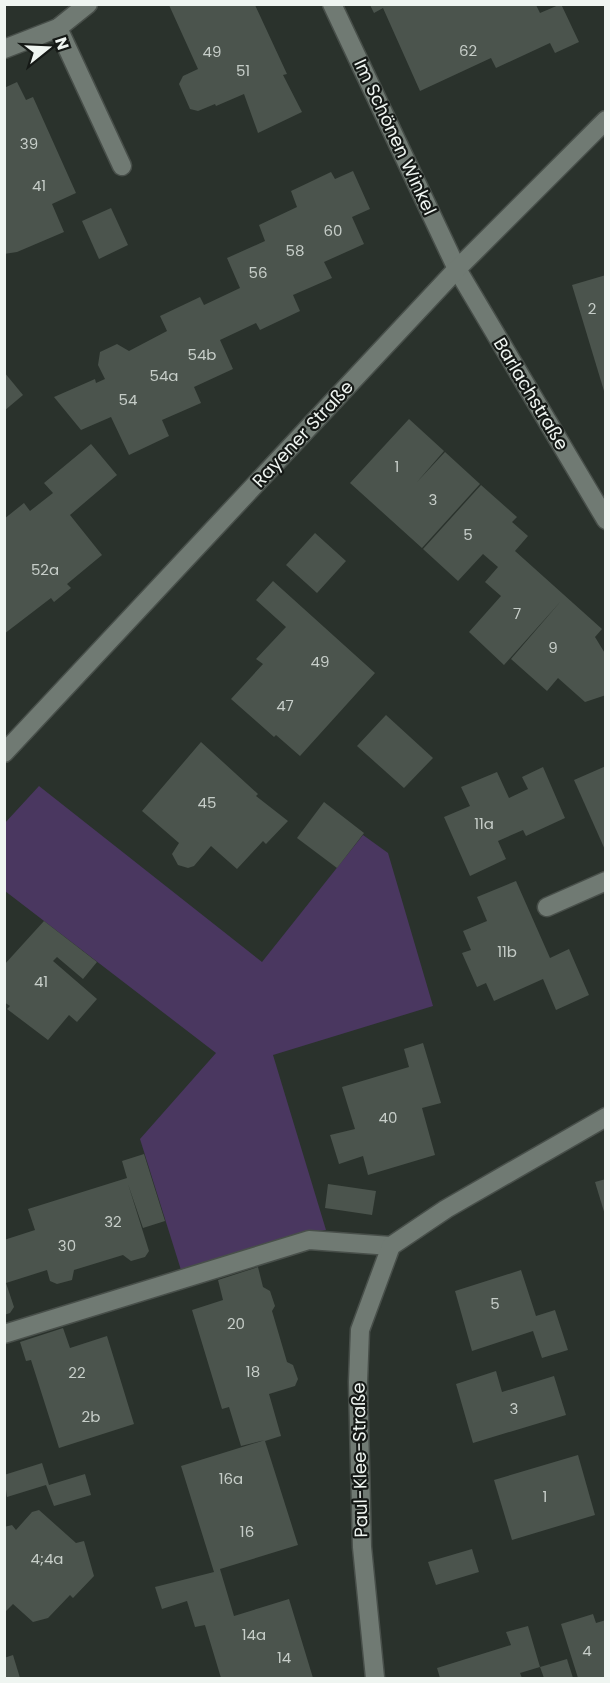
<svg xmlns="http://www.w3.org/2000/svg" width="610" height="1683" font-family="Poppins,sans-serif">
<rect width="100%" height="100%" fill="#2a322c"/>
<polygon fill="#4a3760" points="39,786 262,962 363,835 388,853 433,1006 273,1055 326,1230 295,1234 181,1270 140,1139 216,1053 5,891 4,824"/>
<g fill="#4b544d">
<polygon points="561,4 579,42 555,53 550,43 496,68 491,58 420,91 383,8 374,13 370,5 536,5 540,13"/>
<polygon points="169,5 255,5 287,74 283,75 302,112 258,133 244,94 216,106 215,104 198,111 190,109 179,84 183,76 198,69"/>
<polygon points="17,82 26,100 33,97 76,193 52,204 64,232 17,252 4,254 4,88"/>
<polygon points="353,171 370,209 352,217 364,244 324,262 332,278 293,295 300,311 260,330 256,323 220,340 233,369 194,387 201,403 162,420 169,436 129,455 111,417 81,430 54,397 95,379 96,383 105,379 98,365 100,352 117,344 129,351 167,331 160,316 200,297 204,305 240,288 227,258 265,241 259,225 297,207 291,191 331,172 335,179"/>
<polygon points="111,208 128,245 99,259 82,221"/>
<polygon points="606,275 606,391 604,391 572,285"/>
<polygon points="4,372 23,395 4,411"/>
<polygon points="409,419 444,451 417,482 445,452 480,484 422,548 350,483"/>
<polygon points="91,444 117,475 70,515 102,555 67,584 71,588 54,602 51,598 4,634 4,519 24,503 30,511 53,493 44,483"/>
<polygon points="481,485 517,517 512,522 528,536 515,551 602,629 595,637 606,655 606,695 585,702 558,678 547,691 511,659 561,601 504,665 469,632 501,596 485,582 498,567 483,554 458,581 423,549"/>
<polygon points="315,533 346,561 317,593 286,565"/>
<polygon points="273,581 375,673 300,756 276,735 274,737 231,699 263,664 256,659 286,627 256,600"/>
<polygon points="386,715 433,758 404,788 357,746"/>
<polygon points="201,742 258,794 256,796 288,821 266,844 263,841 237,869 211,846 194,866 188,868 178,865 172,854 179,843 142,811"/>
<polygon points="606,766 606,852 574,780"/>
<polygon points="543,767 565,818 526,836 523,830 498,841 506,859 470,876 444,817 470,806 461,787 497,772 509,798 528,789 522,777"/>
<polygon points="324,802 364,833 337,868 297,838"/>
<polygon points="516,881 550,958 569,949 589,995 556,1010 543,979 494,1001 486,983 477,987 462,953 471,950 463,931 487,921 477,897"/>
<polygon points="44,921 97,962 83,979 57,957 53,961 97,999 77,1022 69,1015 48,1040 7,1009 10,1006 4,1002 4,965"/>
<polygon points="423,1043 441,1103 422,1108 435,1155 368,1175 363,1156 339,1164 330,1135 355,1129 342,1087 409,1067 404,1049"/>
<polygon points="144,1154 165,1221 143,1228 128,1184 149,1251 145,1257 131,1261 123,1255 74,1270 72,1280 57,1284 50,1281 47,1270 6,1283 14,1307 10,1313 4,1315 4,1240 35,1230 28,1209 127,1178 122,1161"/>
<polygon points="606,1179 606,1215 605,1215 595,1182"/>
<polygon points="328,1184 376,1191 372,1215 325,1208"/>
<polygon points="258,1267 263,1287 270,1291 275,1306 272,1311 287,1362 293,1365 298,1379 295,1386 269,1394 281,1436 265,1441 298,1545 220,1569 234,1616 289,1599 313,1678 221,1678 205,1625 195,1627 187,1601 162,1609 155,1587 214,1572 181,1466 265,1440 241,1446 229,1407 222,1409 192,1310 223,1300 218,1280"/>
<polygon points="521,1270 536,1316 555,1310 568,1350 542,1358 533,1331 472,1351 455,1291"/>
<polygon points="63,1328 70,1348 107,1336 134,1424 59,1448 31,1360 26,1361 20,1342"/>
<polygon points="496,1371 502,1392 554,1376 566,1415 473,1443 456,1384"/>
<polygon points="578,1455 595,1515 512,1540 494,1480"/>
<polygon points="42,1463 49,1485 85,1474 91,1495 54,1506 46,1485 7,1497 4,1475"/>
<polygon points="39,1510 76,1543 84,1541 94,1576 73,1598 70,1595 48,1618 33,1622 13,1604 4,1613 4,1527 12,1525 16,1530 32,1512"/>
<polygon points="472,1549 479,1572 436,1585 428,1562"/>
<polygon points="593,1614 596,1623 606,1620 606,1678 578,1678 561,1624"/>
<polygon points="528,1626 540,1667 520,1673 522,1678 440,1678 437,1668 511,1645 506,1632"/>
<polygon points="13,1655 20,1678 4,1678 4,1658"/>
<polygon points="567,1659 573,1678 544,1678 540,1667"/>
</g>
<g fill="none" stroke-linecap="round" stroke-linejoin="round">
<defs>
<polyline id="lane" points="4,1334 309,1240 391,1246"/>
<g id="street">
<polyline points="332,4 457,269 606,520"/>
<polyline points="58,28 122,166"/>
<polyline points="4,49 58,28 88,4"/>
<polyline points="547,907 606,881"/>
<polyline points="375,1678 362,1547 358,1382 360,1330 391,1246 446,1209 606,1117"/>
</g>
<polyline id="secondary" points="4,753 457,269 606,120"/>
</defs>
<use href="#lane" stroke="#484f4a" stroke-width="21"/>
<use href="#street" stroke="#484f4a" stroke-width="21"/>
<use href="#secondary" stroke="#484f4a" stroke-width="21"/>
<use href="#lane" stroke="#707a73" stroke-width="18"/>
<use href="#street" stroke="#707a73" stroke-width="18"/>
<use href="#secondary" stroke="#707a73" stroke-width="18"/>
</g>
<g text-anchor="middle" stroke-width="4.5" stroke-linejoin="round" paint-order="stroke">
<g font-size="15" fill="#c6cdc8">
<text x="468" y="56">62</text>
<text x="212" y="57">49</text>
<text x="243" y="76">51</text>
<text x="29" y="149">39</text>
<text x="39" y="191">41</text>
<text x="333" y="236">60</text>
<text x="295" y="256">58</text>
<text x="258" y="278">56</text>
<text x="592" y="314">2</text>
<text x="202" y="360">54b</text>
<text x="164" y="381">54a</text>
<text x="128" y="405">54</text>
<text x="397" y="472">1</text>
<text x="433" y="505">3</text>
<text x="468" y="540">5</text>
<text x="45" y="575">52a</text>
<text x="517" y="619">7</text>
<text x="553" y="653">9</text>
<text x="320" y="667">49</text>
<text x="285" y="711">47</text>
<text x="207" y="808">45</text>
<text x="484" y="829">11a</text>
<text x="507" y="957">11b</text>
<text x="41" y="987">41</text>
<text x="388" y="1123">40</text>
<text x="113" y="1227">32</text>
<text x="67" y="1251">30</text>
<text x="495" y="1309">5</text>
<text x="236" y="1329">20</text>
<text x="253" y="1377">18</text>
<text x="77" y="1378">22</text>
<text x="514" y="1414">3</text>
<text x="91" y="1422">2b</text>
<text x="231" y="1484">16a</text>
<text x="545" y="1502">1</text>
<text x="247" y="1537">16</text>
<text x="47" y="1564">4;4a</text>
<text x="254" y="1640">14a</text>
<text x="587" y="1656">4</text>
<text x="284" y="1663">14</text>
</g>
<g font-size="18" fill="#eff5f1" stroke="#151916">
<text transform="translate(395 137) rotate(65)" y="6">Im Schönen Winkel</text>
<text transform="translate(531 394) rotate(59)" y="6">Barlachstraße</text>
<text transform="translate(303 434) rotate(-47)" y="6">Rayener Straße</text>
<text transform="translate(360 1460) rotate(-91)" y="6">Paul-Klee-Straße</text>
</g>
</g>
<rect width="610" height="1683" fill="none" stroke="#eff5f1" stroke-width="12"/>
<g transform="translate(48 48) rotate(72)" stroke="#151916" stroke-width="4.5" paint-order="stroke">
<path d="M0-4.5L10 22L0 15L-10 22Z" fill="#eff5f1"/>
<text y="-9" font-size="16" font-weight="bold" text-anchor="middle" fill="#eff5f1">N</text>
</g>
</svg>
